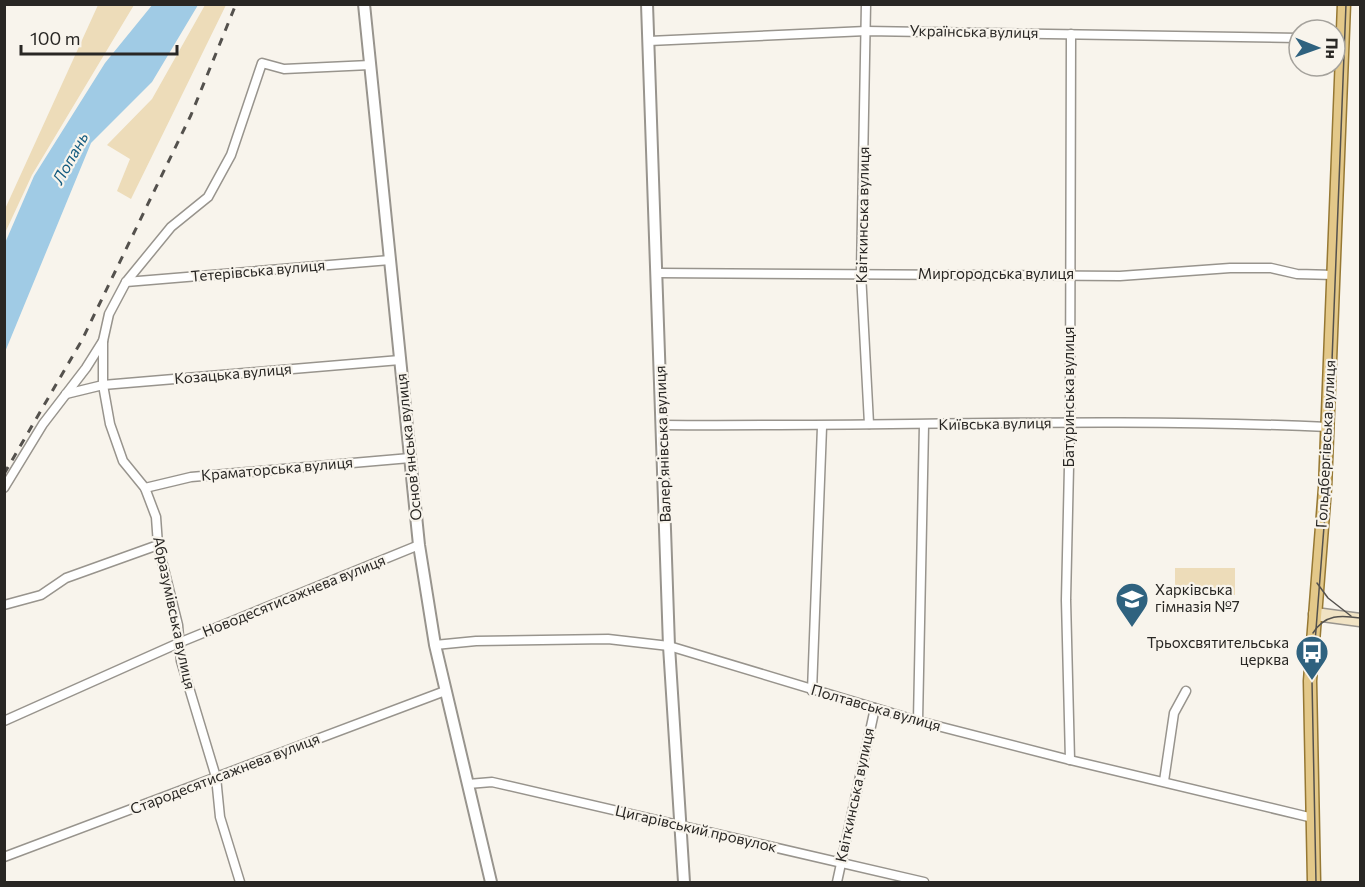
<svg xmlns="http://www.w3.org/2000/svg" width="1365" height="887" font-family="Commissioner,sans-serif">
<rect width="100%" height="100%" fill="#f8f4ec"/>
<g fill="#eddcb9">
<polygon points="98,5 134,5 32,175 5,233 5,209"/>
<polygon points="205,5 226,5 131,199 117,191 130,159 107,145 152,99"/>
<rect x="1175" y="568" width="60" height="27"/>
</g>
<polygon fill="#a0cbe5" points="153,4 198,5 152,82 91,143 5,352 5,243 34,176 105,63"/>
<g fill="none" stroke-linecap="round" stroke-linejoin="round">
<defs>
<g id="minor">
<polyline points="866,4 861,273 869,424"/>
<polyline points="649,41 866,31 1299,38"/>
<polyline points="658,273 1120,276 1230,268 1271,268 1297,274 1334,275"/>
<polyline points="126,282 390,260"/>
<polyline points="66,394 103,385 400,360"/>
<path d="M662 425C884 427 1106 417 1328 427"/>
<polyline points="4,488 43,424 86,368 103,341"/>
<polyline points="145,488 191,477 410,458"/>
<polyline points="4,605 41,595 66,578 158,545"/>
<polyline points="435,645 476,641 608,639 669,646 918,721 1070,760 1313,818"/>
<polyline points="812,691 822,427"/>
<polyline points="4,721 181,642 419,545"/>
<polyline points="918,721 924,425"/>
<polyline points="1070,760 1066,600 1070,422 1071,34"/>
<polyline points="1164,781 1174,713 1186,691"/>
<polyline points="468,784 492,782 924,882"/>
<polyline points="4,857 445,691"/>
<polyline points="240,882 220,817 216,777 181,661 178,625 158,545 156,517 145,488 123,461 110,424 103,385 103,341 109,314 126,282 171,227 208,197 231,155 262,63 284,69 370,65"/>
<polyline points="837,882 875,708"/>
</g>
<g id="tertiary">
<polyline points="364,4 419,545 435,645 491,882"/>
<polyline points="647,4 669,646 684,882"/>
</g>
<polyline id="secondary" points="1315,614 1360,620"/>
<polyline id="primary" points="1314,882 1310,681 1325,488 1344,4"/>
</defs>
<use href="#minor" stroke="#98948d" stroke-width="11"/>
<use href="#tertiary" stroke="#98948d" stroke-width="14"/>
<use href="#secondary" stroke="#98948d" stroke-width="15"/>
<use href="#primary" stroke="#967833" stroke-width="15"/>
<use href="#minor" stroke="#fff" stroke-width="8"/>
<use href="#tertiary" stroke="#fff" stroke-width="10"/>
<use href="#secondary" stroke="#f1e3c4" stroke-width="12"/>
<use href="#primary" stroke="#e3c889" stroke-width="12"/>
<g stroke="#54514d" stroke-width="1.5">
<polyline points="1317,583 1328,598 1351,616"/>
<path d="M1313 633C1325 614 1341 615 1360 618"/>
<polyline points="1316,882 1312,681 1327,488 1346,4"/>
</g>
<polyline stroke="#54514d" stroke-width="3" stroke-dasharray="8 8" stroke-linecap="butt" points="4,474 82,340 191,115 236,4"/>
</g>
<defs>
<symbol id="school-pin" viewBox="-11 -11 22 30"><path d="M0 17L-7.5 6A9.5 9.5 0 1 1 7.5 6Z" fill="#2f627f" stroke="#f8f4ec"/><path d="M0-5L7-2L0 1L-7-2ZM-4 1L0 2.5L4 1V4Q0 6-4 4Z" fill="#fff"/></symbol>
<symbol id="bus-pin" viewBox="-11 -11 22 30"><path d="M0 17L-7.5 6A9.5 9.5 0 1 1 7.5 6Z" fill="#2f627f" stroke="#f8f4ec"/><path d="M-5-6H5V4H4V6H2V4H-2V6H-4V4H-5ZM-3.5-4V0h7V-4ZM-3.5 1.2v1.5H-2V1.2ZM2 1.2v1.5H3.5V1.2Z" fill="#fff"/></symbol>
</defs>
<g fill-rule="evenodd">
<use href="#school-pin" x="1113" y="580" width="38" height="52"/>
<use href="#bus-pin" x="1293" y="633" width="38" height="52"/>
</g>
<g text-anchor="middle" stroke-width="4.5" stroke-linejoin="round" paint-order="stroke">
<g font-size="15" fill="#292724" stroke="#f8f4ec">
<text transform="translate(974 32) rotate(1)" y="5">Українська вулиця</text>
<text transform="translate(863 215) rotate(-89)" y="5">Квіткинська вулиця</text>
<text transform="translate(258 271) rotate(-5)" y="5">Тетерівська вулиця</text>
<text x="996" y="279">Миргородська вулиця</text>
<text transform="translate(233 374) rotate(-5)" y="5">Козацька вулиця</text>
<text transform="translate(1069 397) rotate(-90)" y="5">Батуринська вулиця</text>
<text transform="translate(995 424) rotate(-1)" y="5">Київська вулиця</text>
<text transform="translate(663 444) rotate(-92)" y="5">Валер’янівська вулиця</text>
<text transform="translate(1326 444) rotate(-87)" y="5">Гольдбергівська вулиця</text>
<text transform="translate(409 447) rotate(-96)" y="5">Основ’янська вулиця</text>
<text transform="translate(277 469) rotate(-5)" y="5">Краматорська вулиця</text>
<text transform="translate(294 596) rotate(-22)" y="5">Новодесятисажнева вулиця</text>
<text transform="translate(174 613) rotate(78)" y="5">Абразумівська вулиця</text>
<text transform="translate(876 708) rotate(16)" y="5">Полтавська вулиця</text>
<text transform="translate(225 774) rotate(-21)" y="5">Стародесятисажнева вулиця</text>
<text transform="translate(855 795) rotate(-78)" y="5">Квіткинська вулиця</text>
<text transform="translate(696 829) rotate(13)" y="5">Цигарівський провулок</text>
</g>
<g font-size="15" fill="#292724" stroke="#f8f4ec" text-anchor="start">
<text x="1155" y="595">Харківська<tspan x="1155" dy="17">гімназія №7</tspan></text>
<text x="1289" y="648" text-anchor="end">Трьохсвятительська<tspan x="1289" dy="17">церква</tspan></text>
</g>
<g font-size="16" font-style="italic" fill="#155c80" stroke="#f8f4ec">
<text transform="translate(70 158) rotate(-61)" y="6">Лопань</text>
</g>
</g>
<rect width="1365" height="887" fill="none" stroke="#292724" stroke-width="12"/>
<g transform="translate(1317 48) rotate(91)"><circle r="28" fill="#f8f4ec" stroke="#a5a29c" stroke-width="1.5"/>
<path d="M0-4.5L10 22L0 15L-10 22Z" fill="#2f627f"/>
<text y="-9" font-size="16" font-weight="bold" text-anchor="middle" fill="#292724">Пн</text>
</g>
<path d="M21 45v9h156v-9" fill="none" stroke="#292724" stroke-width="3"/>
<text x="30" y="45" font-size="18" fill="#292724" stroke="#f8f4ec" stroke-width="4.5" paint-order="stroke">100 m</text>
</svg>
